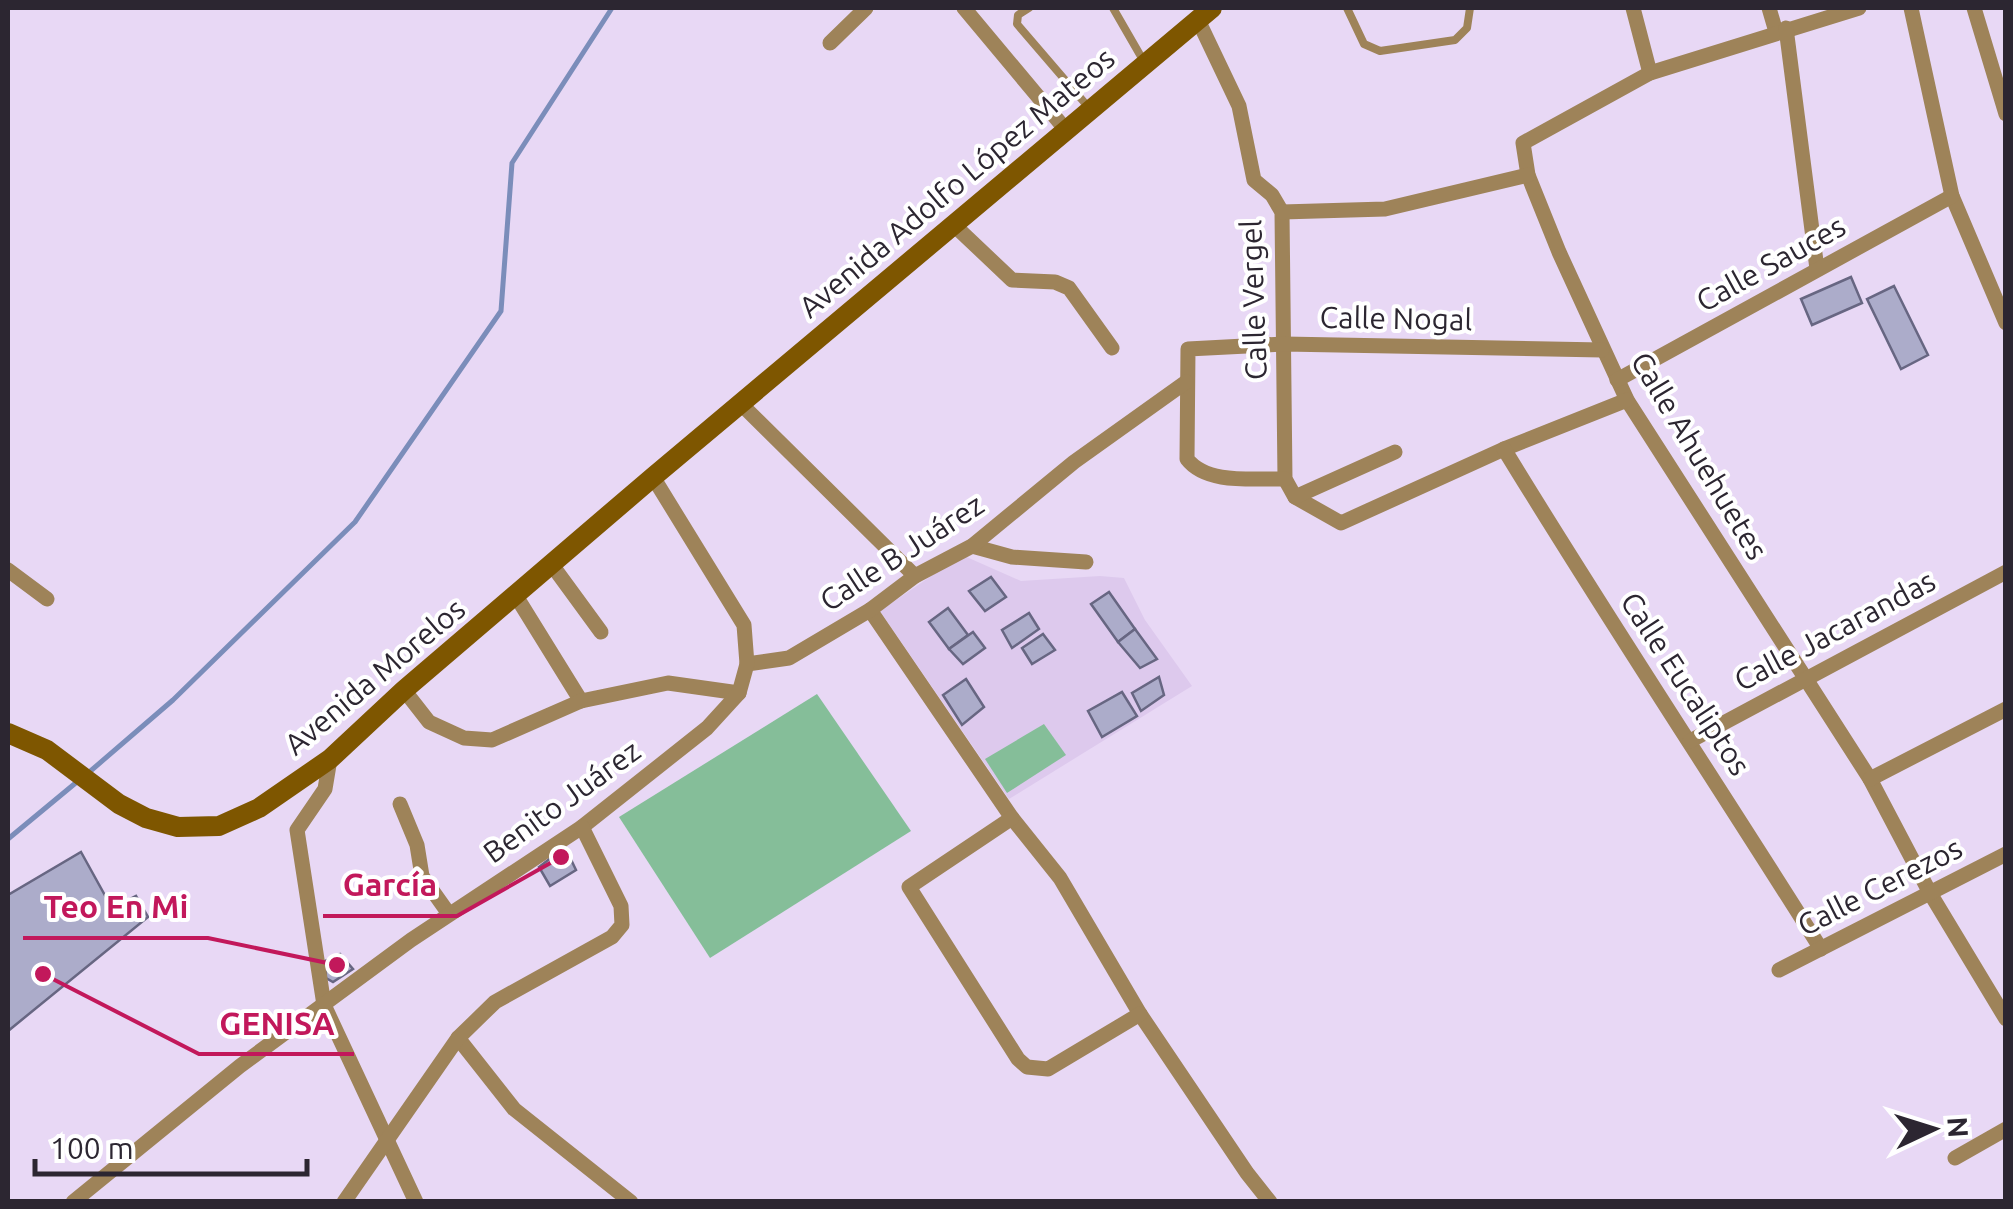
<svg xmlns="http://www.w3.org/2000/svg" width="2013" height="1209" font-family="Ubuntu,sans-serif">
<rect width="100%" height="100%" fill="#e8d8f5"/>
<polygon fill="#ddc9ed" points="962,555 1021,581 1100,576 1124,578 1145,620 1192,686 1009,799 880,611"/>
<g fill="#85be99">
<polygon points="817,694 911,831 710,958 619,817"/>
<polygon points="1044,724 1066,755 1007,793 985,759"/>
</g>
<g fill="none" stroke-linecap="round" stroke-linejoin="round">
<g stroke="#7b8dba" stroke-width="5">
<polyline points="87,774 173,700 355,522 501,311 512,163 612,8"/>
<polyline points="8,839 78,781"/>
</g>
</g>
<g fill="#acacca" stroke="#676682" stroke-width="2.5">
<polygon points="1851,277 1862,303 1812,325 1801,299"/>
<polygon points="1894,286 1928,355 1901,369 1867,299"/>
<polygon points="991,577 1006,597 985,611 969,591"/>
<polygon points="1109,592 1135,629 1118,642 1091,604"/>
<polygon points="948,608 968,635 949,649 929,622"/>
<polygon points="1029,613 1039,629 1012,648 1002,630"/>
<polygon points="1135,629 1157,659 1140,668 1118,642"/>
<polygon points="973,632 985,648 963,664 949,649"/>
<polygon points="1043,634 1055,650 1032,664 1022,648"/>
<polygon points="1159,677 1164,695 1141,711 1132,693"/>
<polygon points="966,679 984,707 962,725 943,695"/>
<polygon points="1122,692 1137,716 1102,737 1088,711"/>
<polygon points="565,847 576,870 550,886 539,867"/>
<polygon points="81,852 112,908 136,896 148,917 8,1031 8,895"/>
<polygon points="340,954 353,969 333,982 326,978 325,961"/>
</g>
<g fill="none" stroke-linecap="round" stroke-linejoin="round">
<g stroke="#9e8359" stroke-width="8">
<polyline points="1029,8 1018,15 1017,24 1090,109"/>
<polyline points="1113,8 1143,60"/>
<polyline points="1347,8 1364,44 1380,51 1455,40 1467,28 1470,8"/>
</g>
<g stroke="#9e8359" stroke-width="15">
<polyline points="964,8 1066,130"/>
<polyline points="1633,8 1650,73"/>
<polyline points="1769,8 1776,32"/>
<polyline points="1859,8 1650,73 1523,143 1528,175 1559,252 1627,400 1870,779 1930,893 2006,1019"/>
<polyline points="1911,8 1952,196 2006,323"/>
<polyline points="1974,8 2006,114"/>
<polyline points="1198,20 1239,106 1254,180 1272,195 1282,212 1285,479 1295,497 1341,523 1504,449 1627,400"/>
<polyline points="1786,28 1817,269"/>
<polyline points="830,43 866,8"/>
<polyline points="1282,212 1385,209 1528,175"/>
<polyline points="955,226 1012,280 1055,282 1069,288 1112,348"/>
<polyline points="1617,380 1952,196"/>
<polyline points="742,405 915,576"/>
<path d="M1504 449C1607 618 1716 782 1821 949"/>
<path d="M1285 479C1254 478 1207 485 1187 459L1188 349 1284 344 1602 350"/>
<polyline points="1295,497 1395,452"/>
<polyline points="972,546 1012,557 1086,562"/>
<polyline points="552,565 601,632"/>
<polyline points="8,570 47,599"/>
<polyline points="516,596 581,701"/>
<polyline points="870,610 1012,818 1060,878 1140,1014 1247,1173 1270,1202"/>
<polyline points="747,664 789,658 870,610 915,576 972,546 1074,462 1186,382"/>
<polyline points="404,690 429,722 464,738 492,740 581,701 668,683 739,693"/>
<polyline points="1690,741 2006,572"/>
<polyline points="330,759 325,789 297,830 324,1005 416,1202"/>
<polyline points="1870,779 2006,709"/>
<polyline points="400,804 417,845 422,876 449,914"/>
<polyline points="1012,818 909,887 1018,1059 1027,1067 1048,1069 1140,1014"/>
<polyline points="1779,970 2006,854"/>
<polyline points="458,1038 514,1109 631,1202"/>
<polyline points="1955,1158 2006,1129"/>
<polyline points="73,1202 240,1066 411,940 582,827 707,728 739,693 747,664 744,625 653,477"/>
<polyline points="344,1202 458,1038 495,1002 612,937 622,925 621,906 582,827"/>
</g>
<polyline stroke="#7e5600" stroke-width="20" points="8,733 47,750 119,804 146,818 178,827 219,826 259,808 330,759 404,690 653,477 1212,8"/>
</g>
<g text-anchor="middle" stroke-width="8" stroke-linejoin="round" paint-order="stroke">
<g font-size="30" fill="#2c2631" stroke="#fff">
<text transform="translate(957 183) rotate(-40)" y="10">Avenida Adolfo López Mateos</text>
<text transform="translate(1771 264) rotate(-29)" y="10">Calle Sauces</text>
<text transform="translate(1254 300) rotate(-92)" y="10">Calle Vergel</text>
<text transform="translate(1396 319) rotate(1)" y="10">Calle Nogal</text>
<text transform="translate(1699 456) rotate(59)" y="10">Calle Ahuehuetes</text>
<text transform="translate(902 553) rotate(-33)" y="10">Calle B Juárez</text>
<text transform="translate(1835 631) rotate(-28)" y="10">Calle Jacarandas</text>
<text transform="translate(375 677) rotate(-40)" y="10">Avenida Morelos</text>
<text transform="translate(1685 684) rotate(57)" y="10">Calle Eucaliptos</text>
<text transform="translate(562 802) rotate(-36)" y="10">Benito Juárez</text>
<text transform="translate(1880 887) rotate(-27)" y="10">Calle Cerezos</text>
</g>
</g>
<path fill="none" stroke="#c2185b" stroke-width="4" d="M561 857L457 916H323M337 965L208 938H23M43 974L199 1054H354"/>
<g fill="#c2185b" stroke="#fff" stroke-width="4">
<circle cx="561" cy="857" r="10"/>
<circle cx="337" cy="965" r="10"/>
<circle cx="43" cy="974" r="10"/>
</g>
<g font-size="32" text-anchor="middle" font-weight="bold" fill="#c2185b" stroke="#fff" stroke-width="8" stroke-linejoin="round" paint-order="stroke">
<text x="390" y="896">García</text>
<text x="116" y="918">Teo En Mi</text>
<text x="277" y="1035">GENISA</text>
</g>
<rect width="2013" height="1209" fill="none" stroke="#2c2631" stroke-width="20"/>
<g transform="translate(1933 1129) rotate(86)" stroke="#ffffff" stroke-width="8" paint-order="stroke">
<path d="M0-8L18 38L0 25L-18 38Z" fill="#2c2631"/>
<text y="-15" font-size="28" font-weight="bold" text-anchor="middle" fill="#2c2631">N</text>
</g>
<path d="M35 1159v15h272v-15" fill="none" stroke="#2c2631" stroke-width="5"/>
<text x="50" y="1159" font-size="30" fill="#2c2631" stroke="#ffffff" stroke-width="8" paint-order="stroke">100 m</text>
</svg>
